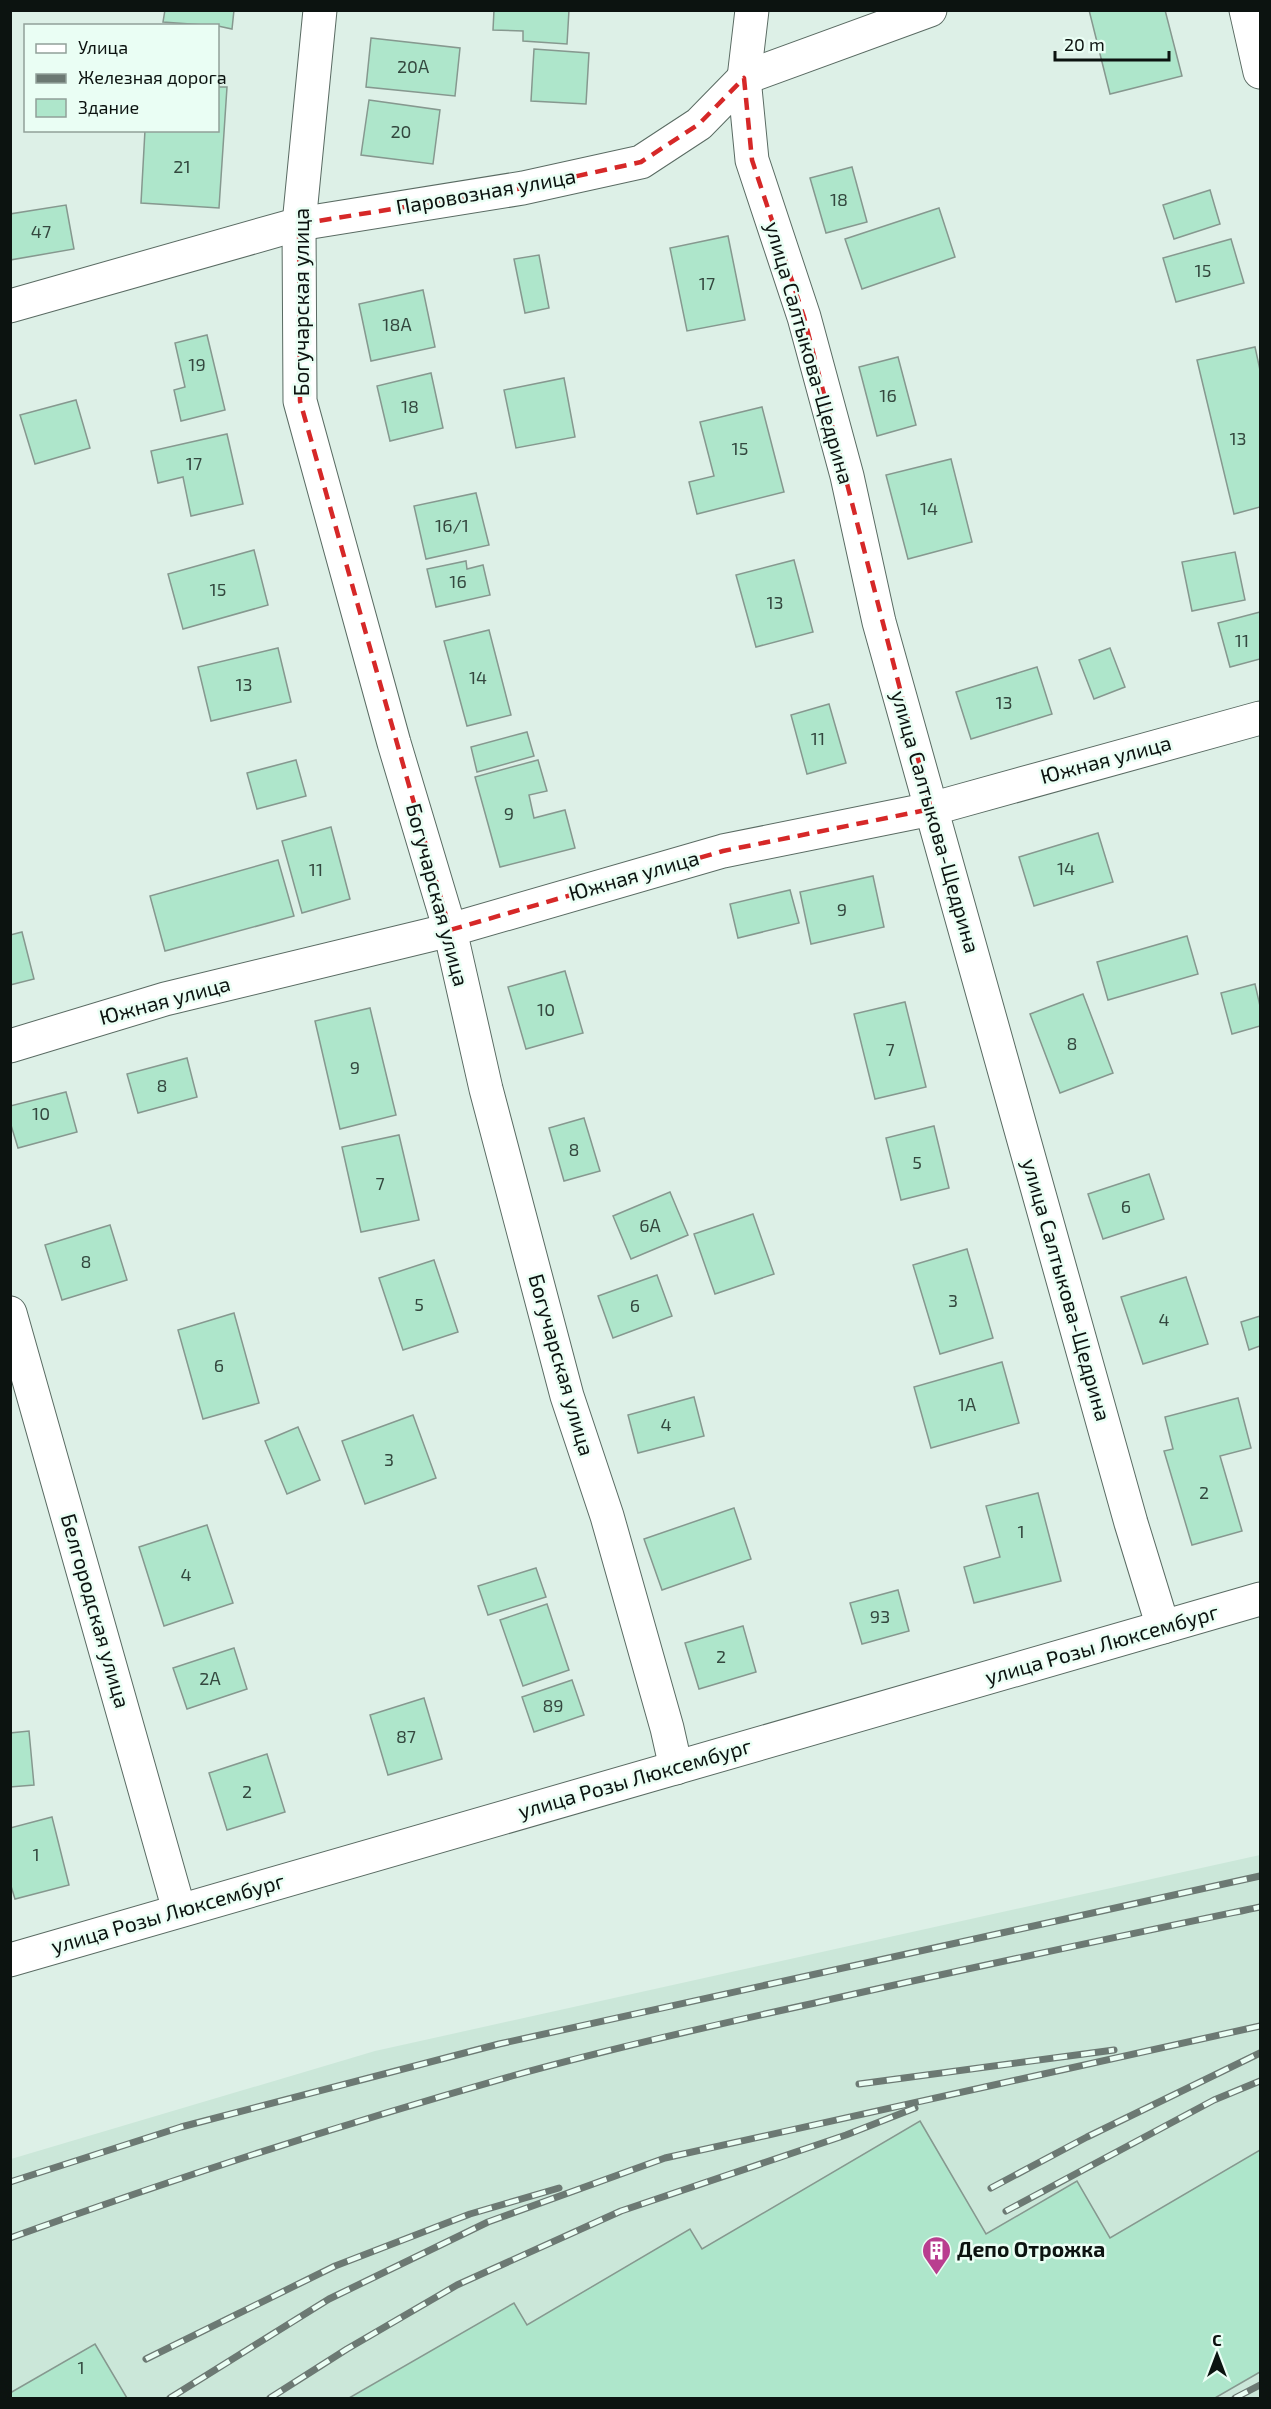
<svg xmlns="http://www.w3.org/2000/svg" width="1271" height="2409" font-family="'Exo 2',sans-serif">
<rect width="100%" height="100%" fill="#ddf0e7"/>
<polygon fill="#cbe7d9" points="1260,1855 1260,2398 11,2398 11,2159 375,2051"/>
<g fill="#aee6cb" stroke="#86988f" stroke-width="1.5">
<polygon points="165,10 234,10 232,29 218,26 163,22"/>
<polygon points="494,10 569,10 567,44 523,41 523,31 493,30"/>
<polygon points="1089,10 1165,10 1182,76 1110,94"/>
<polygon points="371,38 460,48 455,96 366,87"/>
<polygon points="534,49 589,53 586,104 531,101"/>
<polygon points="218,87 227,87 219,208 141,203 145,130 218,130"/>
<polygon points="369,100 440,110 433,164 361,155"/>
<polygon points="852,167 867,222 826,233 810,178"/>
<polygon points="1210,190 1220,224 1174,239 1163,205"/>
<polygon points="66,205 74,249 10,260 10,214"/>
<polygon points="939,208 955,257 862,289 845,239"/>
<polygon points="728,236 745,320 687,331 670,248"/>
<polygon points="1231,239 1244,283 1176,302 1163,258"/>
<polygon points="539,255 549,308 525,313 514,259"/>
<polygon points="423,290 435,347 371,361 359,304"/>
<polygon points="207,335 225,410 181,421 174,390 185,387 175,343"/>
<polygon points="1255,347 1260,370 1260,507 1234,514 1197,360"/>
<polygon points="898,357 916,425 877,436 859,367"/>
<polygon points="431,373 443,428 390,441 377,386"/>
<polygon points="564,378 575,437 516,448 504,390"/>
<polygon points="76,400 90,448 35,464 20,415"/>
<polygon points="762,407 784,492 697,514 689,482 714,476 700,422"/>
<polygon points="227,434 243,504 191,516 183,477 158,483 151,451"/>
<polygon points="951,459 972,542 908,559 886,475"/>
<polygon points="476,493 489,545 426,559 414,506"/>
<polygon points="254,550 268,605 183,629 168,574"/>
<polygon points="1235,552 1245,600 1192,611 1182,562"/>
<polygon points="794,560 813,632 756,647 736,575"/>
<polygon points="466,561 467,569 483,565 490,595 436,607 427,569"/>
<polygon points="1260,612 1260,659 1230,667 1218,623"/>
<polygon points="489,630 511,715 467,726 444,641"/>
<polygon points="278,648 291,702 211,721 198,667"/>
<polygon points="1110,648 1125,687 1094,699 1079,660"/>
<polygon points="1037,667 1052,714 971,739 956,692"/>
<polygon points="829,704 846,763 807,774 791,715"/>
<polygon points="527,732 534,756 477,772 471,747"/>
<polygon points="296,760 306,796 257,809 247,773"/>
<polygon points="538,760 547,791 529,795 534,818 565,810 575,848 500,867 475,777"/>
<polygon points="331,827 350,899 302,913 282,841"/>
<polygon points="1098,833 1113,882 1034,906 1019,857"/>
<polygon points="278,860 294,916 165,951 150,896"/>
<polygon points="873,876 884,927 811,944 800,892"/>
<polygon points="790,890 799,923 738,938 730,904"/>
<polygon points="22,932 34,979 10,985 10,935"/>
<polygon points="1187,936 1198,974 1108,1000 1097,962"/>
<polygon points="565,971 583,1033 526,1049 508,987"/>
<polygon points="1255,984 1260,1006 1260,1026 1232,1034 1221,993"/>
<polygon points="1083,994 1113,1073 1060,1093 1030,1014"/>
<polygon points="905,1002 926,1087 875,1099 854,1014"/>
<polygon points="370,1008 396,1115 340,1129 315,1021"/>
<polygon points="187,1058 197,1097 138,1113 127,1074"/>
<polygon points="66,1092 77,1132 18,1148 10,1122 10,1106"/>
<polygon points="584,1118 600,1171 564,1181 549,1128"/>
<polygon points="934,1126 949,1188 901,1200 886,1138"/>
<polygon points="399,1135 419,1220 361,1232 342,1147"/>
<polygon points="1149,1174 1164,1219 1103,1239 1088,1194"/>
<polygon points="670,1192 688,1235 631,1259 613,1216"/>
<polygon points="753,1214 774,1274 715,1294 694,1234"/>
<polygon points="110,1225 127,1280 62,1300 45,1245"/>
<polygon points="967,1249 993,1338 940,1354 913,1265"/>
<polygon points="434,1260 458,1332 403,1350 379,1278"/>
<polygon points="657,1275 672,1316 613,1338 598,1296"/>
<polygon points="1186,1277 1208,1344 1143,1364 1121,1297"/>
<polygon points="234,1313 259,1403 203,1419 178,1330"/>
<polygon points="1260,1316 1260,1346 1249,1350 1241,1322"/>
<polygon points="1002,1362 1019,1423 931,1448 914,1387"/>
<polygon points="694,1397 704,1436 638,1453 628,1415"/>
<polygon points="1238,1398 1251,1448 1220,1456 1242,1531 1192,1545 1164,1451 1173,1449 1165,1417"/>
<polygon points="413,1415 436,1478 365,1504 342,1441"/>
<polygon points="298,1427 320,1480 287,1494 265,1441"/>
<polygon points="1038,1493 1061,1581 974,1603 964,1567 1000,1557 986,1506"/>
<polygon points="734,1508 751,1559 662,1590 644,1539"/>
<polygon points="207,1525 233,1603 164,1626 139,1547"/>
<polygon points="536,1568 546,1597 488,1615 478,1586"/>
<polygon points="898,1590 909,1631 862,1644 850,1603"/>
<polygon points="547,1604 569,1670 523,1686 500,1620"/>
<polygon points="743,1626 756,1672 699,1689 685,1643"/>
<polygon points="234,1648 247,1689 187,1709 173,1668"/>
<polygon points="572,1680 584,1715 534,1732 522,1697"/>
<polygon points="424,1698 442,1759 388,1775 370,1715"/>
<polygon points="29,1731 34,1785 10,1787 10,1733"/>
<polygon points="267,1754 285,1812 227,1830 209,1773"/>
<polygon points="52,1817 69,1885 15,1899 10,1883 10,1828"/>
<polygon points="920,2121 986,2234 1077,2181 1110,2238 1260,2150 1260,2372 1215,2398 349,2398 514,2303 527,2325 690,2229 702,2249"/>
<polygon points="95,2344 127,2398 10,2398 10,2393"/>
</g>
<g fill="none" stroke-linecap="round" stroke-linejoin="round">
<defs>
<g id="minor">
<polyline points="320,10 299,224 300,401 394,743 450,930 486,1089 567,1396 607,1516 667,1728 676,1768"/>
<polyline points="752,10 744,78 752,160 804,317 847,476 879,622 1131,1523 1163,1627"/>
<polyline points="1246,10 1260,72"/>
<polyline points="10,306 299,224 523,188 641,162 699,124 744,78 930,10"/>
<polyline points="10,1046 165,999 450,930 723,851 931,809 1260,718"/>
<polyline points="10,1313 179,1910"/>
</g>
<polyline id="tertiary" points="10,1960 1260,1599"/>
</defs>
<use href="#minor" stroke="#5a6b63" stroke-width="35"/>
<use href="#tertiary" stroke="#5a6b63" stroke-width="35"/>
<use href="#minor" stroke="#fff" stroke-width="33"/>
<use href="#tertiary" stroke="#fff" stroke-width="33"/>
<defs>
<g id="rail">
<polyline points="859,2084 1114,2050"/>
<polyline points="10,2182 181,2127 499,2044 1260,1876"/>
<polyline points="991,2188 1087,2137 1260,2053"/>
<polyline points="1006,2211 1214,2100 1260,2081"/>
<path d="M10 2238C175 2178 343 2124 512 2076 612 2048 714 2025 815 2003 963 1969 1112 1938 1260 1907"/>
<polyline points="146,2359 335,2266 470,2214 559,2188"/>
<polyline points="170,2398 329,2299 488,2222 665,2158 1260,2026"/>
<polyline points="270,2398 347,2349 457,2285 621,2211 846,2135 915,2108"/>
<polyline points="1235,2398 1260,2385"/>
</g>
</defs>
<use href="#rail" stroke="#6c7973" stroke-width="7"/>
<use href="#rail" stroke="#eafef4" stroke-width="4.5" stroke-dasharray="14" stroke-linecap="butt"/>
</g>
<path fill="none" stroke="#d62828" stroke-width="4.5" stroke-dasharray="12 8" stroke-linejoin="round" d="M744 78 752 160 804 317 931 809 723 851 450 930 300 401 299 224 523 188 641 162 699 124Z"/>
<defs>
<symbol id="building-pin" viewBox="-11 -11 22 30"><path d="M0 17L-7.5 6A9.5 9.5 0 1 1 7.5 6Z" fill="#b93e8f" stroke="#eafef4"/><path d="M-4-6H4V6H1V3H-1V6H-4ZM-2.5-4.3h1.7v1.8h-1.7ZM.8-4.3h1.7v1.8H.8ZM-2.5-1h1.7V.8h-1.7ZM.8-1h1.7V.8H.8Z" fill="#fff"/></symbol>
</defs>
<g fill-rule="evenodd">
<use href="#building-pin" x="920" y="2234" width="33" height="45"/>
</g>
<g text-anchor="middle" stroke-width="5" stroke-linejoin="round" paint-order="stroke">
<g font-size="18" fill="#34483f">
<text x="413" y="73">20А</text>
<text x="401" y="138">20</text>
<text x="182" y="173">21</text>
<text x="839" y="206">18</text>
<text x="41" y="238">47</text>
<text x="1203" y="277">15</text>
<text x="707" y="290">17</text>
<text x="397" y="331">18А</text>
<text x="197" y="371">19</text>
<text x="888" y="402">16</text>
<text x="410" y="413">18</text>
<text x="1238" y="445">13</text>
<text x="740" y="455">15</text>
<text x="194" y="470">17</text>
<text x="929" y="515">14</text>
<text x="452" y="532">16/1</text>
<text x="458" y="588">16</text>
<text x="218" y="596">15</text>
<text x="775" y="609">13</text>
<text x="1242" y="647">11</text>
<text x="478" y="684">14</text>
<text x="244" y="691">13</text>
<text x="1004" y="709">13</text>
<text x="818" y="745">11</text>
<text x="509" y="820">9</text>
<text x="1066" y="875">14</text>
<text x="316" y="876">11</text>
<text x="842" y="916">9</text>
<text x="546" y="1016">10</text>
<text x="1072" y="1050">8</text>
<text x="890" y="1056">7</text>
<text x="355" y="1074">9</text>
<text x="162" y="1092">8</text>
<text x="41" y="1120">10</text>
<text x="574" y="1156">8</text>
<text x="917" y="1169">5</text>
<text x="380" y="1190">7</text>
<text x="1126" y="1213">6</text>
<text x="650" y="1232">6А</text>
<text x="86" y="1268">8</text>
<text x="953" y="1307">3</text>
<text x="419" y="1311">5</text>
<text x="635" y="1312">6</text>
<text x="1164" y="1326">4</text>
<text x="219" y="1372">6</text>
<text x="967" y="1411">1А</text>
<text x="666" y="1431">4</text>
<text x="389" y="1466">3</text>
<text x="1204" y="1499">2</text>
<text x="1021" y="1538">1</text>
<text x="186" y="1581">4</text>
<text x="880" y="1623">93</text>
<text x="721" y="1663">2</text>
<text x="210" y="1685">2А</text>
<text x="553" y="1712">89</text>
<text x="406" y="1743">87</text>
<text x="247" y="1798">2</text>
<text x="36" y="1861">1</text>
<text x="81" y="2374">1</text>
</g>
<g font-size="21" fill="#0c1310" stroke="#eafef4">
<text transform="translate(486 192) rotate(-10)" y="7">Паровозная улица</text>
<text transform="translate(302 302) rotate(-90)" y="7">Богучарская улица</text>
<text transform="translate(809 353) rotate(74)" y="7">улица Салтыкова-Щедрина</text>
<text transform="translate(1106 760) rotate(-15)" y="7">Южная улица</text>
<text transform="translate(935 822) rotate(74)" y="7">улица Салтыкова-Щедрина</text>
<text transform="translate(634 876) rotate(-16)" y="7">Южная улица</text>
<text transform="translate(437 895) rotate(75)" y="7">Богучарская улица</text>
<text transform="translate(165 1001) rotate(-15)" y="7">Южная улица</text>
<text transform="translate(1066 1290) rotate(74)" y="7">улица Салтыкова-Щедрина</text>
<text transform="translate(561 1365) rotate(74)" y="7">Богучарская улица</text>
<text transform="translate(95 1611) rotate(74)" y="7">Белгородская улица</text>
<text transform="translate(1102 1645) rotate(-16)" y="7">улица Розы Люксембург</text>
<text transform="translate(635 1779) rotate(-16)" y="7">улица Розы Люксембург</text>
<text transform="translate(168 1914) rotate(-16)" y="7">улица Розы Люксембург</text>
</g>
<g font-size="21" font-weight="bold" fill="#0c1310" stroke="#eafef4" text-anchor="start">
<text x="957" y="2257">Депо Отрожка</text>
</g>
</g>
<rect width="1271" height="2409" fill="none" stroke="#0c1310" stroke-width="24"/>
<rect x="24" y="24" width="195" height="108" fill="#eafef4" stroke="#91a099" stroke-width="1.5"/>
<rect x="36" y="44" width="30" height="9" fill="#ffffff" stroke="#91a099" stroke-width="1.5"/>
<text x="78" y="54" font-size="18" fill="#0c1310">Улица</text>
<rect x="36" y="74" width="30" height="9" fill="#6c7973" stroke="#91a099" stroke-width="1.5"/>
<text x="78" y="84" font-size="18" fill="#0c1310">Железная дорога</text>
<rect x="36" y="99" width="30" height="18" fill="#aee6cb" stroke="#91a099" stroke-width="1.5"/>
<text x="78" y="114" font-size="18" fill="#0c1310">Здание</text>
<g transform="translate(1217 2355)" stroke="#eafef4" stroke-width="4.5" paint-order="stroke">
<path d="M0-4.5L10 22L0 15L-10 22Z" fill="#0c1310"/>
<text y="-9" font-size="16" font-weight="bold" text-anchor="middle" fill="#0c1310">С</text>
</g>
<path d="M1055 51v9h114v-9" fill="none" stroke="#0c1310" stroke-width="3"/>
<text x="1064" y="51" font-size="18" fill="#0c1310" stroke="#eafef4" stroke-width="4.5" paint-order="stroke">20 m</text>
</svg>
